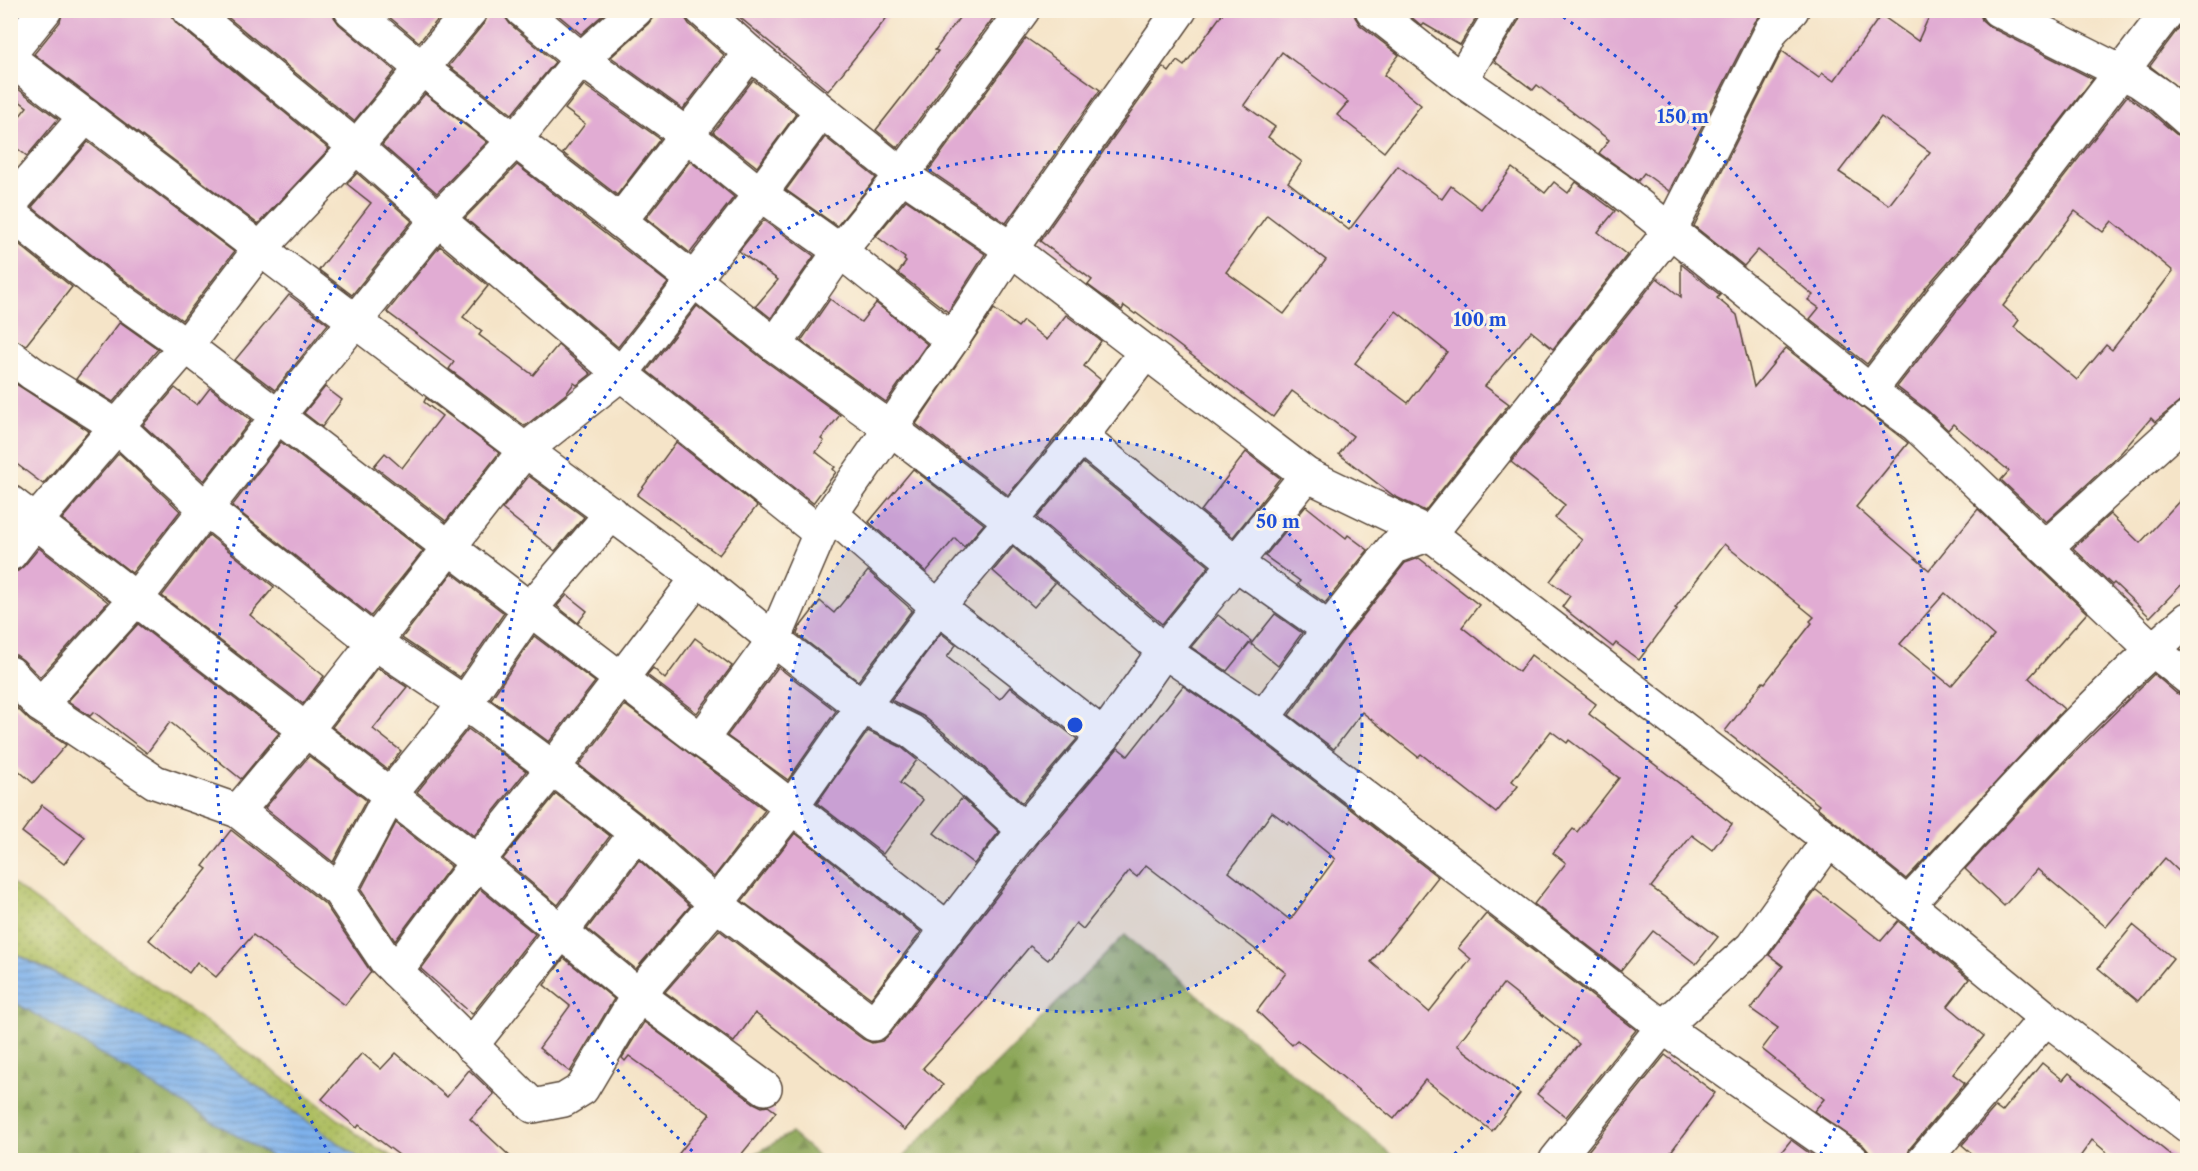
<svg xmlns="http://www.w3.org/2000/svg" width="2198" height="1171" font-family="'Libre Caslon Text',serif">
<defs>
<pattern id="grass-dots" width="8" height="8" patternUnits="userSpaceOnUse" patternTransform="scale(1.5)"><rect width="8" height="8" fill="#adbe61"/><path d="M2 2h.1M6 6h.1" fill="none" stroke="#8e9b4f" stroke-width="1.8" stroke-linecap="round"/></pattern>
<pattern id="forest-firs" width="22" height="20" patternUnits="userSpaceOnUse" patternTransform="scale(1.5)"><rect width="22" height="20" fill="#8aa557"/><path d="M5 1l3.5 6h-7zM16 11l3.5 6h-7z" fill="#728747"/></pattern>
<pattern id="water-rules" width="6" height="5" patternUnits="userSpaceOnUse" patternTransform="scale(1.5)"><rect width="6" height="5" fill="#7eb1eb"/><path d="M0 2.5h6" fill="none" stroke="#6890be"/></pattern>
</defs>
<rect width="100%" height="100%" fill="#fcf5e5"/>
<filter id="ink" filterUnits="userSpaceOnUse"><feTurbulence type="fractalNoise" baseFrequency=".0167" numOctaves="2"/><feDisplacementMap in="SourceGraphic" scale="12" xChannelSelector="R" yChannelSelector="G"/><feConvolveMatrix kernelMatrix="1 2 1 2 8 2 1 2 1" color-interpolation-filters="sRGB"/></filter>
<filter id="wash" filterUnits="userSpaceOnUse"><feTurbulence type="fractalNoise" baseFrequency=".008" numOctaves="4" result="noise"/><feDisplacementMap in="SourceGraphic" scale="24" xChannelSelector="R" yChannelSelector="G"/><feGaussianBlur stdDeviation="1.35" result="paint"/><feColorMatrix in="noise" values="0 0 0 0 0 0 0 0 0 0 0 0 0 0 0 0 0 1.4 0 .05"/><feComposite in="paint" operator="in"/></filter>
<g filter="url(#wash)">
<rect width="100%" height="100%" fill="#f5e4c8"/>
<polygon fill="url(#grass-dots)" stroke="#747440" stroke-width="1.5" points="10,882 311,1098 370,1144 399,1160 362,1160 210,1053 11,951"/>
<g fill="url(#forest-firs)" stroke="#62683a" stroke-width="1.5">
<polygon points="1125,935 1398,1160 900,1160"/>
<polygon points="11,1000 277,1160 11,1160"/>
<polygon points="791,1133 823,1160 745,1160"/>
</g>
<polygon fill="url(#water-rules)" stroke="#5c6e84" stroke-width="1.5" points="10,951 210,1053 362,1160 277,1160 11,1000"/>
<g id="blocks">
<g fill="#e1acd3" fill-rule="evenodd">
<polygon points="63,10 171,10 172,17 177,24 329,149 258,224 34,54 60,22"/>
<polygon points="219,10 333,10 334,17 339,24 395,71 354,121"/>
<polygon points="381,10 446,10 419,42"/>
<polygon points="489,10 504,10 505,17 510,24 555,62 512,114 449,66 485,22"/>
<polygon points="552,10 607,10 607,11 581,34"/>
<polygon points="654,10 684,10 684,16 689,24 724,55 683,109 611,57 648,24 654,16"/>
<polygon points="731,10 893,10 828,91"/>
<polygon points="965,10 999,10 898,148 876,130 938,51 935,50"/>
<path d="M1225 10H1354L1355 17 1360 25 1399 55 1384 75 1421 105 1384 152 1337 115 1348 102 1282 52 1244 105 1275 127 1268 137 1302 162 1288 182 1349 230 1398 166 1442 199 1451 186 1481 209 1512 168 1545 193 1554 182 1568 193 1576 182 1615 211 1598 232 1627 255 1553 349 1531 331 1485 386 1509 404 1425 511 1394 496 1339 454 1353 436 1292 391 1273 417 1136 313 1135 314 1124 306 1122 310 1088 285 1092 280 1040 241 1163 67 1169 72 1177 61 1184 66ZM1267 215 1326 260 1284 314 1226 272ZM1396 311 1447 352 1408 403 1355 363Z"/>
<polygon points="1403,10 1481,10 1460,45 1424,24 1422,26"/>
<polygon points="1522,10 1765,10 1755,22 1669,191 1644,173 1638,181 1599,153 1609,140 1537,85 1533,90 1494,61 1519,20"/>
<path d="M1932 10H1979L1982 20 1990 27 2093 79 1973 233 1928 285 1867 364 1810 319 1819 308 1808 300 1813 295 1758 250 1744 266 1694 226 1782 51 1819 78 1822 73 1834 81 1881 15 1918 41ZM1881 117 1930 152 1889 205 1839 172Z"/>
<polygon points="2187,13 2187,95 2150,66 2184,21"/>
<polygon points="1026,38 1100,90 1006,223 929,170"/>
<polygon points="753,80 796,114 757,167 713,132"/>
<polygon points="10,83 58,119 27,156 10,143 10,128 27,107 10,94"/>
<polygon points="584,85 660,139 617,195 563,153 585,124 565,109"/>
<polygon points="425,94 487,142 437,193 382,145"/>
<path d="M2127 96 2150 112 2176 134 2187 138V396L2155 422 2151 418 2120 454 2046 522 2001 480 2009 471 1953 424 1948 430 1927 410 1897 387 1958 309 2003 256ZM2075 211 2103 232 2112 221 2173 271 2112 350 2106 345 2077 380 2014 327 2019 320 2003 306Z"/>
<polygon points="825,137 876,178 837,226 786,190"/>
<polygon points="88,142 234,252 182,320 113,272 32,207"/>
<polygon points="690,161 734,197 690,253 646,218"/>
<polygon points="517,165 668,283 618,347 465,218"/>
<polygon points="357,173 412,221 352,295 319,270 371,203 347,184"/>
<polygon points="906,200 985,254 948,312 898,273 906,262 904,260 905,258 876,236"/>
<polygon points="764,220 814,256 771,318 756,306 778,280 739,251"/>
<polygon points="10,237 72,287 26,345 10,338"/>
<polygon points="440,246 488,286 463,317 482,331 479,335 533,375 558,345 591,374 577,385 574,383 567,393 525,426 449,369 454,362 387,312"/>
<path d="M1681 264 1720 295 1717 298 1737 315 1754 387 1786 348 1908 443 1856 507 1880 528 1929 570 1978 509 2087 613 2029 678 2064 709 1906 879 1817 807 1819 805 1725 731 1763 682 1765 683 1812 623 1810 621 1814 617 1724 544 1675 608 1677 609 1639 660 1616 643 1613 647 1562 607 1570 596 1550 581 1582 540 1555 518 1565 505 1511 462 1657 278 1681 297ZM1945 593 1994 636 1951 686 1900 644Z"/>
<polygon points="289,295 328,324 275,390 235,360"/>
<polygon points="830,299 861,322 876,303 927,344 886,402 801,341"/>
<polygon points="697,306 764,360 840,415 821,439 824,441 816,452 835,467 833,469 836,472 813,503 647,371"/>
<polygon points="994,309 1018,327 1023,321 1047,340 1066,315 1101,341 1084,366 1101,380 1066,425 1008,495 916,424"/>
<polygon points="120,322 158,349 113,402 76,379"/>
<polygon points="10,380 89,431 43,484 10,459"/>
<polygon points="325,387 342,400 322,427 304,413"/>
<polygon points="175,388 197,405 210,388 251,420 204,481 143,425"/>
<polygon points="426,398 499,453 446,521 374,466 385,453 402,468 442,416 424,402"/>
<polygon points="281,442 423,551 371,616 232,506"/>
<polygon points="676,442 757,506 719,555 637,495"/>
<polygon points="1246,452 1280,478 1233,537 1201,511"/>
<polygon points="119,453 180,511 132,573 62,519"/>
<polygon points="1083,463 1209,566 1162,624 1037,518"/>
<polygon points="913,469 984,524 964,547 955,538 926,572 869,522"/>
<polygon points="529,476 584,517 555,551 502,509"/>
<polygon points="2187,493 2187,579 2150,617 2114,583 2112,585 2073,548 2110,514 2140,543"/>
<polygon points="1306,506 1346,538 1348,535 1368,550 1325,603 1298,584 1300,581 1265,556"/>
<polygon points="209,535 274,587 250,615 324,676 303,704 162,596"/>
<polygon points="1013,547 1055,583 1034,607 993,571"/>
<polygon points="39,548 108,602 40,677 23,660 16,655 10,655 10,572 18,571 24,566"/>
<polygon points="1419,558 1479,605 1462,627 1519,672 1531,655 1596,704 1589,714 1732,824 1712,850 1692,835 1651,887 1718,937 1696,964 1653,931 1621,971 1534,904 1566,863 1553,853 1573,829 1577,832 1619,778 1569,740 1567,743 1551,731 1512,781 1518,786 1496,813 1421,754 1418,757 1362,712 1334,749 1289,715 1344,640 1405,563"/>
<polygon points="868,571 912,610 858,681 797,634 800,627 820,601 834,613"/>
<polygon points="452,573 504,613 460,677 402,638"/>
<polygon points="567,595 587,611 578,623 557,606"/>
<polygon points="1275,614 1302,633 1278,666 1251,644"/>
<polygon points="1218,615 1251,641 1227,671 1191,647"/>
<polygon points="138,624 279,733 241,779 170,722 147,753 94,712 90,716 68,701"/>
<polygon points="941,633 956,645 947,657 1000,699 1010,687 1077,739 1022,803 962,747 923,716 891,700"/>
<polygon points="534,636 595,682 549,742 491,699"/>
<polygon points="695,638 732,666 697,713 647,675 653,668 665,679"/>
<polygon points="778,667 836,711 788,780 727,736"/>
<polygon points="378,668 407,687 373,729 401,751 387,769 332,727"/>
<polygon points="2154,674 2176,693 2187,697 2187,879 2165,858 2106,927 2037,869 2004,906 1965,869 2057,770"/>
<path d="M1183 686 1252 733 1438 877 1371 962 1429 1012 1471 959 1458 948 1486 914 1636 1030 1566 1117 1537 1094 1579 1044 1503 984 1457 1045 1520 1094 1492 1131 1425 1080 1394 1119 1297 1040 1292 1045 1257 1011 1286 973 1146 865 1137 877 1129 871 1083 929 1076 923 1048 960 1030 946 982 1004 923 1068 943 1085 905 1130 755 1013 734 1042 665 992 719 930 863 1039 872 1043 882 1041 889 1035 1039 842 1118 748 1128 756ZM1272 812 1288 824 1289 822 1335 859 1290 920 1229 872Z"/>
<polygon points="10,701 30,721 66,745 33,783 10,763"/>
<polygon points="625,705 765,810 714,877 648,819 579,765"/>
<polygon points="468,729 526,771 474,836 417,792"/>
<polygon points="868,731 901,747 917,760 900,783 923,800 883,854 817,803"/>
<polygon points="309,756 366,800 333,862 265,808"/>
<polygon points="556,794 610,836 558,905 503,859"/>
<polygon points="962,798 999,832 974,864 934,833"/>
<polygon points="42,805 85,837 64,864 22,832"/>
<polygon points="396,823 451,866 395,941 361,890"/>
<polygon points="231,830 325,904 371,972 345,1005 253,935 216,977 197,962 189,973 149,940 207,869 203,866"/>
<polygon points="795,833 921,932 871,998 742,901"/>
<polygon points="639,860 690,906 636,969 587,929"/>
<polygon points="480,889 535,934 472,1014 421,969"/>
<polygon points="1816,890 1881,941 1898,921 1969,979 1948,1006 1984,1036 1953,1074 1965,1083 1910,1148 1906,1161 1871,1161 1869,1152 1863,1145 1814,1111 1824,1099 1762,1049 1778,1028 1751,1009 1783,966 1769,955"/>
<polygon points="2133,925 2173,958 2138,1001 2098,968"/>
<polygon points="564,958 614,999 570,1072 539,1048 570,1006 544,985"/>
<polygon points="644,1022 754,1103 762,1107 768,1106 776,1112 736,1161 673,1161 710,1114 629,1056 625,1061 622,1058"/>
<polygon points="362,1053 381,1069 396,1053 447,1097 469,1070 494,1094 470,1119 515,1161 407,1161 359,1125 357,1128 322,1099"/>
<polygon points="1665,1055 1715,1093 1664,1161 1580,1161"/>
<polygon points="2042,1063 2063,1080 2069,1073 2178,1161 2117,1161 2092,1140 2077,1161 1981,1161 1962,1145 1995,1107 2002,1112"/>
<polygon points="1791,1140 1820,1161 1774,1161"/>
</g>
</g>
</g>
<g filter="url(#ink)">
<use href="#blocks" fill-opacity="0" stroke="#574638" stroke-width="1.5"/>
<g fill="none" stroke-linecap="round" stroke-linejoin="round">
<defs>
<g id="street">
<polyline points="189,10 356,147 438,219 621,374 820,533"/>
<polyline points="351,10 421,68 620,221 775,345 890,428 1011,521 1164,651 1263,718 1663,1027 1852,1160"/>
<polyline points="522,10 581,59 687,135 760,194 840,251 952,340"/>
<polyline points="702,10 750,53 902,175 1011,249 1307,475 1430,534 1829,840 2046,1018 2188,1126"/>
<polyline points="1372,10 1461,80 1617,188 1870,391 1916,425 2152,649 2188,678"/>
<polyline points="1998,10 2139,81 2162,97 2188,120"/>
<polyline points="10,53 45,10"/>
<polyline points="10,59 525,450 698,578 774,640 862,707 911,731 949,761 1024,830"/>
<polyline points="1461,80 1503,10"/>
<polyline points="10,204 86,116"/>
<polyline points="10,213 102,287 186,346 701,740 748,773 948,929"/>
<polyline points="620,221 750,53"/>
<polyline points="775,345 840,251 902,175 1023,10"/>
<polyline points="10,356 32,373 118,427 205,508 375,643 465,703 553,768 636,833 716,904 874,1024 1024,830 1104,736 1164,651 1307,475"/>
<polyline points="1870,391 1943,297 1988,245 2169,10"/>
<polyline points="1081,437 1235,563 1329,629"/>
<polyline points="10,502 477,862 638,995 765,1088"/>
<polyline points="831,514 938,607 1104,736"/>
<polyline points="2046,547 2188,418"/>
<polyline points="10,554 35,522 186,346 260,249 356,147 471,10"/>
<polyline points="10,673 40,705 155,782 238,811 339,891 386,961 533,1106 564,1100 582,1089 638,995 716,904 791,808 862,707 938,607 1081,437 1145,353"/>
<polyline points="40,705 135,600 277,417 438,219 516,139 581,59 636,10"/>
<polyline points="1263,718 1329,629 1394,547 1430,534 1670,231 1772,30 1792,10"/>
<polyline points="701,740 774,640 820,533 831,514 952,340 1011,249 1180,10"/>
<polyline points="238,811 306,730 525,450 621,374 760,194 821,111"/>
<polyline points="339,891 390,795 465,703 530,609 612,513"/>
<path d="M1908 904C1998 807 2086 705 2188 619"/>
<polyline points="396,971 477,862 553,768 698,578"/>
<polyline points="471,1046 562,931 636,833"/>
<polyline points="1556,1160 1663,1027 1752,947 1829,840"/>
<polyline points="1924,1160 2046,1018"/>
</g>
</defs>
<use href="#street" stroke="#574638" stroke-width="36"/>
<use href="#street" stroke="#fff" stroke-width="33"/>
</g>
</g>
<circle cx="1075" cy="725" r="287" fill="#1d4ed8" fill-opacity=".12"/>
<g fill="none" stroke="#1d4ed8" stroke-width="3" stroke-dasharray="3 6">
<circle cx="1075" cy="725" r="287"/>
<path d="M699 1157A573 573 0 1 1 1451 1157"/>
<path d="M330 1155A860 860 0 0 1 594 12M1556 12A860 860 0 0 1 1820 1155"/>
</g>
<circle cx="1075" cy="725" r="9" fill="#1d4ed8" stroke="#fcf5e5" stroke-width="3"/>
<g font-size="18" text-anchor="middle" font-weight="bold" fill="#1d4ed8" stroke="#fcf5e5" stroke-width="6" stroke-linejoin="round" paint-order="stroke">
<text x="1683" y="123">150 m</text>
<text x="1480" y="326">100 m</text>
<text x="1278" y="528">50 m</text>
</g>
<rect width="2198" height="1171" fill="none" stroke="#fcf5e5" stroke-width="36"/>
</svg>
